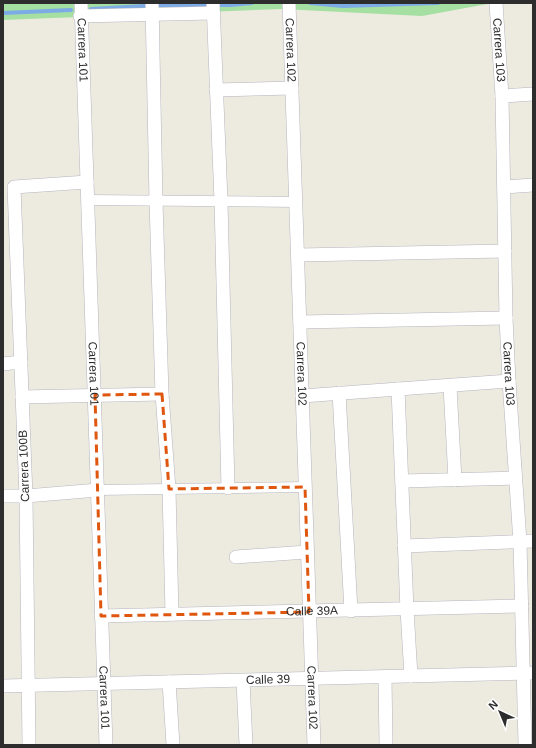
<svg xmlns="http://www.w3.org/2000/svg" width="536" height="748" font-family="Helvetica,sans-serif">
<rect width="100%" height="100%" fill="#edebe0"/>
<polygon fill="#a5dfa2" points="3,3 493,3 422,16 281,9 3,20"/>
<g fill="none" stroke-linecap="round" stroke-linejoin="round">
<g stroke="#7dabe6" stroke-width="4">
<polyline points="310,3 343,6 438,3"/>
<polyline points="91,9 162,5 231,5 252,3"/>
<polyline points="3,13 71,10"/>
</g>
<defs>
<g id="pedestrian">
<polyline points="87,200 296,202"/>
<polyline points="98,490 305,487"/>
</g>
<g id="minor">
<path id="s1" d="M81 3 106 745"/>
<polyline points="152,3 156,201 162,394 169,489 172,614"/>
<polyline points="213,3 221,201 228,488"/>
<path id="s2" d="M289 3 314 745"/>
<path id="s3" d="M496 3 502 96 506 318 509 381 520 542 525 745"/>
<polyline points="80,16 213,13"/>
<polyline points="216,90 292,88"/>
<polyline points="502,96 533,94"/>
<polyline points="504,187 533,185"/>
<polyline points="298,255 505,251"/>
<polyline points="300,322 506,318"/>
<polyline points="3,364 21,362"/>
<polyline points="450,386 455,480"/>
<polyline points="398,389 407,610 411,676"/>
<polyline points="339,393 351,611"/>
<polyline points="302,396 509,381"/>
<polyline points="22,397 162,394"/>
<polyline points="402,481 515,478"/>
<polyline points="3,496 26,496 98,490"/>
<polyline points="404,546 533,541"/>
<polyline points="236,557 307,552"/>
<path id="s4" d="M101 616 522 606"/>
<polyline points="385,677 386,745"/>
<polyline points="243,681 246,745"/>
<polyline points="169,682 173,745"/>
<path id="s5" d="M3 686 533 673"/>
<polyline points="29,745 26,496 14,187 87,182"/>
</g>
</defs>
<use href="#pedestrian" stroke="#b5b4bf" stroke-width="11"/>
<use href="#minor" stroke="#b5b4bf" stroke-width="14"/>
<use href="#pedestrian" stroke="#fff" stroke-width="10"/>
<use href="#minor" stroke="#fff" stroke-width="13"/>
</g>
<path fill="none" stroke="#df570e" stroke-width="3" stroke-dasharray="8 5" stroke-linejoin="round" d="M162 394 169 489 305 487 309 612 101 616 95 395Z"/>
<g text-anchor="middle" stroke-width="3" stroke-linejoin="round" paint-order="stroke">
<g font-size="12" fill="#2d2d2d" stroke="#fff">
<text dy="4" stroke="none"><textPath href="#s1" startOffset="47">Carrera 101</textPath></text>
<text dy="4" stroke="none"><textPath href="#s2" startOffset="47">Carrera 102</textPath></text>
<text dy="4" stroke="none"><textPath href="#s3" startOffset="47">Carrera 103</textPath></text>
<text dy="4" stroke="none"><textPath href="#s1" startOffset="371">Carrera 101</textPath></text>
<text dy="4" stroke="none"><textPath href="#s2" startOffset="371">Carrera 102</textPath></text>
<text dy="4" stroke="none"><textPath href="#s3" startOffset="371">Carrera 103</textPath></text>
<text transform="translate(24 466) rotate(-92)" y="4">Carrera 100B</text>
<text dy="4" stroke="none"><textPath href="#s4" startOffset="211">Calle 39A</textPath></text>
<text dy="4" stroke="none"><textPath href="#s5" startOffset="265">Calle 39</textPath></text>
<text dy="4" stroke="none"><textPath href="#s1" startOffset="695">Carrera 101</textPath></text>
<text dy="4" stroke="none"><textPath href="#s2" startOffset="695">Carrera 102</textPath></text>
</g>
</g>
<rect width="536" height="748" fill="none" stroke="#2d2d2d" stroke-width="8"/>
<g transform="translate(500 712) rotate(316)" stroke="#ffffff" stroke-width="3" paint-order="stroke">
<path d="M0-3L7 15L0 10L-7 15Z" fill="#2d2d2d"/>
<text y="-6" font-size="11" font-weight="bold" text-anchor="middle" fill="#2d2d2d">N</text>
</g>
</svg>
